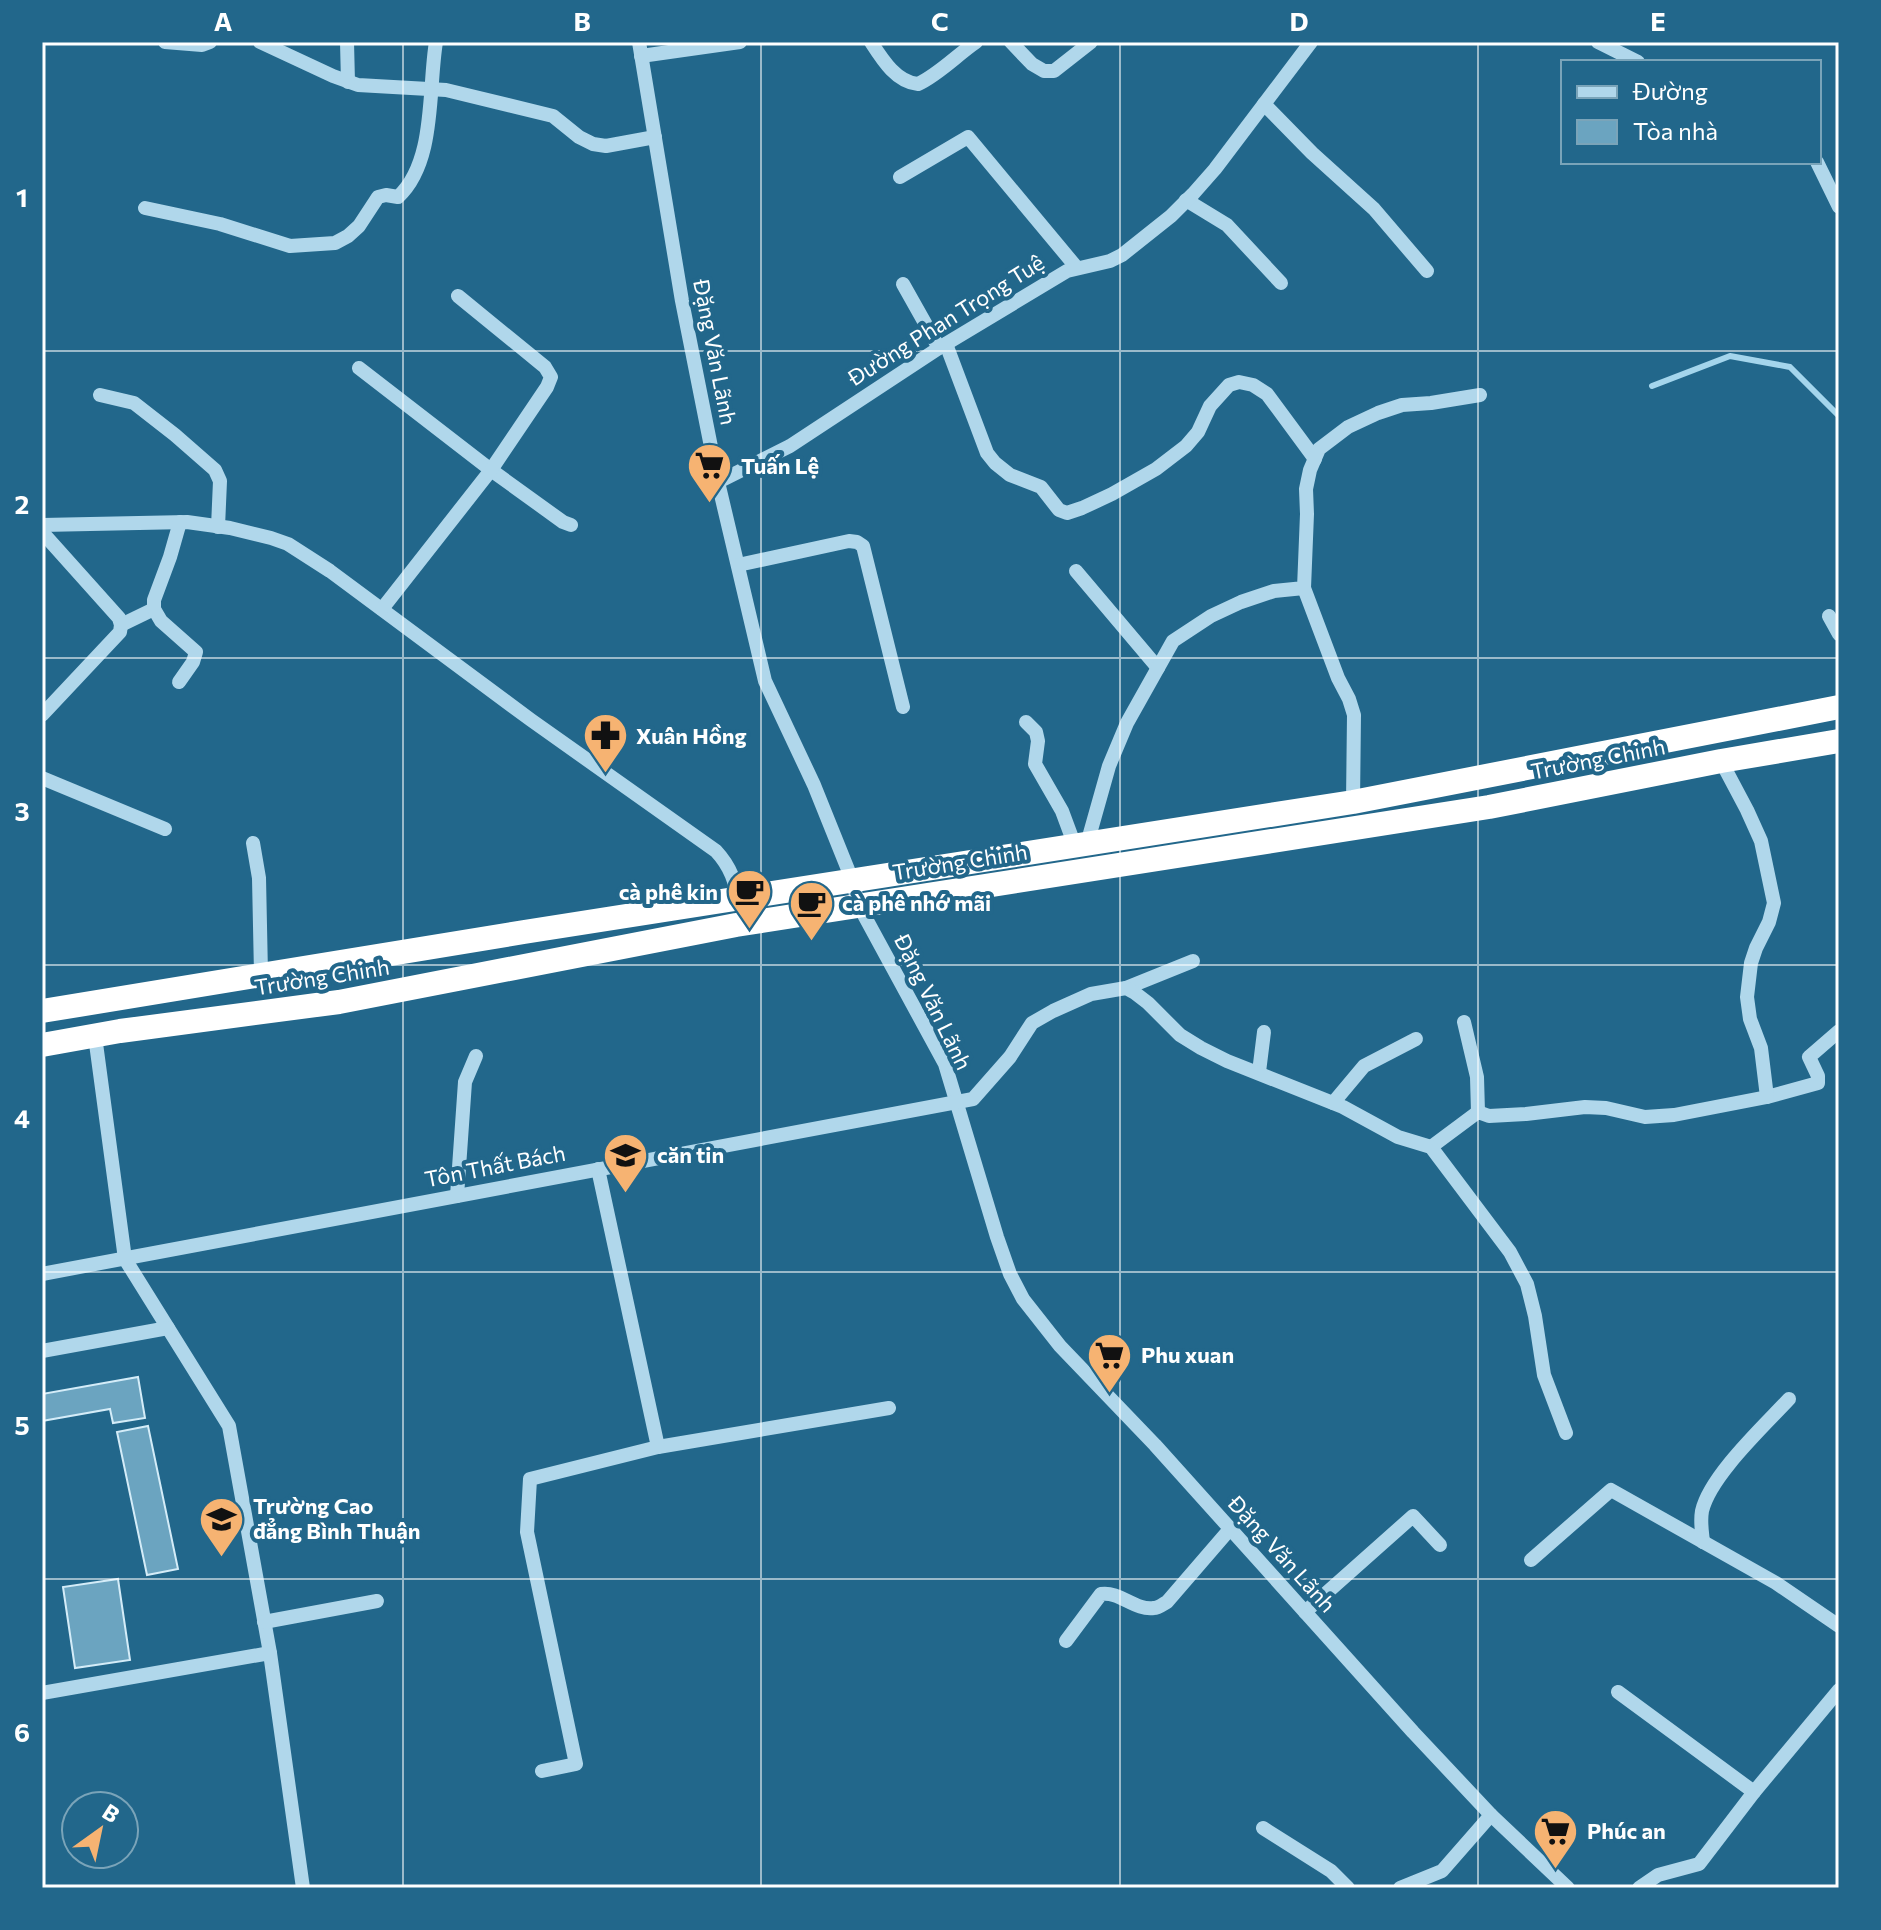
<svg xmlns="http://www.w3.org/2000/svg" width="1881" height="1930" font-family="Commissioner,sans-serif">
<rect width="100%" height="100%" fill="#22678b"/>
<g fill="none" stroke-linecap="round" stroke-linejoin="round">
<polyline stroke="#a4d5ec" stroke-width="6" points="1652,386 1730,356 1790,367 1839,416"/>
</g>
<g fill="#6ba4c0" stroke="#d4ecf8" stroke-width="2">
<polygon points="138,1377 145,1418 113,1423 110,1409 42,1421 42,1394"/>
<polygon points="148,1426 178,1569 147,1575 117,1432"/>
<polygon points="118,1579 130,1660 75,1668 63,1587"/>
</g>
<g fill="none" stroke-linecap="round" stroke-linejoin="round">
<g stroke="#b0d7eb" stroke-width="14">
<polyline points="165,42 202,45 210,42"/>
<polyline points="260,42 333,76 358,85 446,90 553,116 579,137 593,144 606,146 655,137"/>
<polyline points="347,42 348,82"/>
<polyline points="639,42 682,301 718,482 765,681 814,785 853,882 858,904 945,1064 997,1237 1010,1274 1023,1299 1060,1346 1155,1445 1413,1732 1491,1815 1568,1888"/>
<path d="M871 42C882 59 896 82 918 84 938 75 957 55 976 42"/>
<polyline points="1011,42 1032,64 1044,71 1054,71 1091,42"/>
<polyline points="1598,42 1638,62"/>
<polyline points="641,56 740,42"/>
<polyline points="1264,104 1312,153 1374,209 1427,271"/>
<polyline points="1817,162 1839,207"/>
<polyline points="900,177 968,137 1077,268"/>
<polyline points="1186,200 1227,225 1281,283"/>
<path d="M145 208 220 224 290 246 335 243 348 236 359 226 378 197 386 195 398 197C436 162 428 89 436 42"/>
<polyline points="903,284 939,348"/>
<polyline points="946,344 987,453 995,463 1010,475 1041,487 1059,510 1067,513 1082,508 1112,494 1156,469 1186,446 1198,432 1210,406 1229,385 1239,382 1253,385 1267,394 1315,459"/>
<polyline points="359,368 491,470 563,522 571,525"/>
<polyline points="100,395 134,403 175,435 215,470 220,481 218,527"/>
<polyline points="718,482 790,446 939,348 1067,271 1110,261 1122,255 1171,216 1193,194 1215,169 1311,42"/>
<path d="M42 525 187 522 230 528 271 538 288 544 330 571 531 720 716 851C730 866 737 883 738 904"/>
<polyline points="42,532 119,618 121,625 120,632 42,715"/>
<polyline points="738,565 849,541 857,542 863,546 903,707"/>
<polyline points="1076,571 1158,668"/>
<polyline points="1304,588 1338,678 1349,699 1354,715 1353,802"/>
<polyline points="382,609 491,470 547,387 551,377 545,367 458,296"/>
<polyline points="1829,616 1839,634"/>
<polyline points="121,625 154,609"/>
<polyline points="179,682 193,662 196,652 161,621 154,609 154,600 170,557 180,522"/>
<polyline points="1026,722 1036,732 1038,741 1035,764 1062,811 1075,846"/>
<polyline points="42,778 165,829"/>
<polyline points="253,843 259,878 261,974"/>
<polyline points="1087,844 1109,766 1127,723 1173,641 1211,616 1241,602 1274,591 1304,588 1307,514 1306,489 1310,470 1319,449 1348,427 1378,413 1402,405 1431,403 1480,395"/>
<polyline points="1126,988 1193,961"/>
<polyline points="1464,1022 1477,1077 1478,1112"/>
<polyline points="95,1036 125,1259 229,1426 270,1653 303,1888"/>
<polyline points="1259,1072 1264,1032"/>
<polyline points="1767,1097 1818,1083 1818,1076 1809,1057 1839,1031"/>
<polyline points="1333,1103 1364,1066 1416,1039"/>
<polyline points="1431,1147 1478,1112 1489,1116 1526,1114 1585,1107 1606,1108 1645,1117 1674,1115 1767,1097 1761,1048 1750,1019 1747,997 1751,963 1756,948 1769,922 1774,903 1761,841 1747,810 1721,761"/>
<polyline points="457,1196 465,1082 476,1056"/>
<polyline points="42,1274 973,1099 1010,1057 1032,1023 1053,1011 1091,994 1126,988 1135,993 1148,1003 1180,1035 1201,1048 1227,1061 1343,1107 1398,1137 1431,1147 1510,1252 1527,1284 1535,1316 1544,1375 1566,1433"/>
<polyline points="42,1351 168,1328"/>
<polyline points="658,1447 889,1408"/>
<path d="M1703 1542C1702 1532 1700 1522 1702 1511 1710 1476 1764 1426 1789 1399"/>
<polyline points="1531,1560 1611,1490 1776,1583 1839,1626"/>
<polyline points="1305,1612 1413,1516 1440,1545"/>
<polyline points="264,1622 377,1601"/>
<path d="M1066 1641 1101 1594C1120 1591 1135 1611 1154 1608 1159 1608 1163 1604 1167 1602L1230 1529"/>
<polyline points="1618,1692 1754,1792"/>
<polyline points="42,1693 270,1653"/>
<polyline points="542,1771 576,1764 527,1532 530,1479 658,1447 598,1169"/>
<polyline points="1263,1828 1331,1871 1348,1888"/>
<polyline points="1400,1888 1442,1871 1491,1815"/>
<polyline points="1639,1888 1658,1875 1699,1864 1754,1792 1839,1690"/>
</g>
<g stroke="#fff" stroke-width="24">
<polyline points="42,1011 524,932 1353,802 1839,707"/>
<polyline points="42,1045 120,1031 339,1002 736,925 1489,807 1721,761 1839,741"/>
</g>
</g>
<path fill="none" stroke="#fff" stroke-width="2" stroke-opacity="0.55" d="M403 42V1888M761 42V1888M1120 42V1888M1478 42V1888M42 351H1839M42 658H1839M42 965H1839M42 1272H1839M42 1579H1839"/>
<defs>
<symbol id="supermarket-pin" viewBox="-11 -11 22 30"><path d="M0 17L-7.5 6A9.5 9.5 0 1 1 7.5 6Z" fill="#f6b372" stroke="#22678b"/><path d="M-6-5.5h2.5l.6 2H6L4.5 2H-2.5L-4.4-4H-6ZM-1.5 3.2a1.3 1.3 0 1 0 .1 0ZM3 3.2a1.3 1.3 0 1 0 .1 0Z" fill="#111"/></symbol>
<symbol id="pharmacy-pin" viewBox="-11 -11 22 30"><path d="M0 17L-7.5 6A9.5 9.5 0 1 1 7.5 6Z" fill="#f6b372" stroke="#22678b"/><path d="M-2-6h4v4h4v4h-4v4h-4v-4h-4v-4h4Z" fill="#111"/></symbol>
<symbol id="cafe-pin" viewBox="-11 -11 22 30"><path d="M0 17L-7.5 6A9.5 9.5 0 1 1 7.5 6Z" fill="#f6b372" stroke="#22678b"/><path d="M-5.5-4.5H6V0H3Q3 3.5 0 3.5H-2.5Q-5.5 3.5-5.5 0ZM3-3.2v2h1.7v-2ZM-6 4.5H4V6H-6Z" fill="#111"/></symbol>
<symbol id="school-pin" viewBox="-11 -11 22 30"><path d="M0 17L-7.5 6A9.5 9.5 0 1 1 7.5 6Z" fill="#f6b372" stroke="#22678b"/><path d="M0-5L7-2L0 1L-7-2ZM-4 1L0 2.5L4 1V4Q0 6-4 4Z" fill="#111"/></symbol>
<symbol id="university-pin" viewBox="-11 -11 22 30"><path d="M0 17L-7.5 6A9.5 9.5 0 1 1 7.5 6Z" fill="#f6b372" stroke="#22678b"/><path d="M0-5L7-2L0 1L-7-2ZM-4 1L0 2.5L4 1V4Q0 6-4 4Z" fill="#111"/></symbol>
</defs>
<g fill-rule="evenodd">
<use href="#supermarket-pin" x="684" y="440" width="51" height="69"/>
<use href="#pharmacy-pin" x="580" y="710" width="51" height="69"/>
<use href="#cafe-pin" x="724" y="866" width="51" height="69"/>
<use href="#cafe-pin" x="786" y="878" width="51" height="69"/>
<use href="#school-pin" x="600" y="1130" width="51" height="69"/>
<use href="#supermarket-pin" x="1084" y="1330" width="51" height="69"/>
<use href="#university-pin" x="196" y="1494" width="51" height="69"/>
<use href="#supermarket-pin" x="1530" y="1806" width="51" height="69"/>
</g>
<g text-anchor="middle" stroke-width="8" stroke-linejoin="round" paint-order="stroke">
<g font-size="22" fill="#fff" stroke="#22678b">
<text transform="translate(946 320) rotate(-32)" y="8">Đường Phan Trọng Tuệ</text>
<text transform="translate(715 352) rotate(79)" y="8">Đặng Văn Lãnh</text>
<text transform="translate(1598 759) rotate(-11)" y="8">Trường Chinh</text>
<text transform="translate(960 862) rotate(-9)" y="8">Trường Chinh</text>
<text transform="translate(322 977) rotate(-9)" y="8">Trường Chinh</text>
<text transform="translate(933 1002) rotate(64)" y="8">Đặng Văn Lãnh</text>
<text transform="translate(495 1166) rotate(-11)" y="8">Tôn Thất Bách</text>
<text transform="translate(1282 1554) rotate(48)" y="8">Đặng Văn Lãnh</text>
</g>
<g font-size="22" font-weight="bold" fill="#fff" stroke="#22678b" text-anchor="start">
<text x="741" y="474">Tuấn Lệ</text>
<text x="636" y="744">Xuân Hồng</text>
<text x="718" y="900" text-anchor="end">cà phê kin</text>
<text x="842" y="911">cà phê nhớ mãi</text>
<text x="657" y="1163">căn tin</text>
<text x="1141" y="1363">Phu xuan</text>
<text x="253" y="1514">Trường Cao<tspan x="253" dy="25">đẳng Bình Thuận</tspan></text>
<text x="1587" y="1839">Phúc an</text>
</g>
</g>
<rect width="1881" height="1930" fill="none" stroke="#22678b" stroke-width="88"/>
<rect x="1561" y="60" width="260" height="104" fill="#22678b" stroke="#7aa4b9" stroke-width="2"/>
<rect x="1577" y="86" width="40" height="12" fill="#b0d7eb" stroke="#7aa4b9" stroke-width="2"/>
<text x="1633" y="100" font-size="24" fill="#ffffff">Đường</text>
<rect x="1577" y="120" width="40" height="24" fill="#6ba4c0" stroke="#7aa4b9" stroke-width="2"/>
<text x="1633" y="140" font-size="24" fill="#ffffff">Tòa nhà</text>
<g transform="translate(100 1830) rotate(33)"><circle r="38" fill="#22678b" stroke="#7aa4b9" stroke-width="2"/>
<path d="M0-6L14 30L0 20L-14 30Z" fill="#f6b372"/>
<text y="-12" font-size="22" font-weight="bold" text-anchor="middle" fill="#ffffff">B</text>
</g>
<rect x="44" y="44" width="1793" height="1842" fill="none" stroke="#fff" stroke-width="3"/>
<g font-size="26" text-anchor="middle" font-weight="bold" fill="#fff">
<text x="223" y="31">A</text>
<text x="582" y="31">B</text>
<text x="940" y="31">C</text>
<text x="1299" y="31">D</text>
<text x="1658" y="31">E</text>
<text x="22" y="207">1</text>
<text x="22" y="514">2</text>
<text x="22" y="821">3</text>
<text x="22" y="1128">4</text>
<text x="22" y="1435">5</text>
<text x="22" y="1742">6</text>
</g>
</svg>
